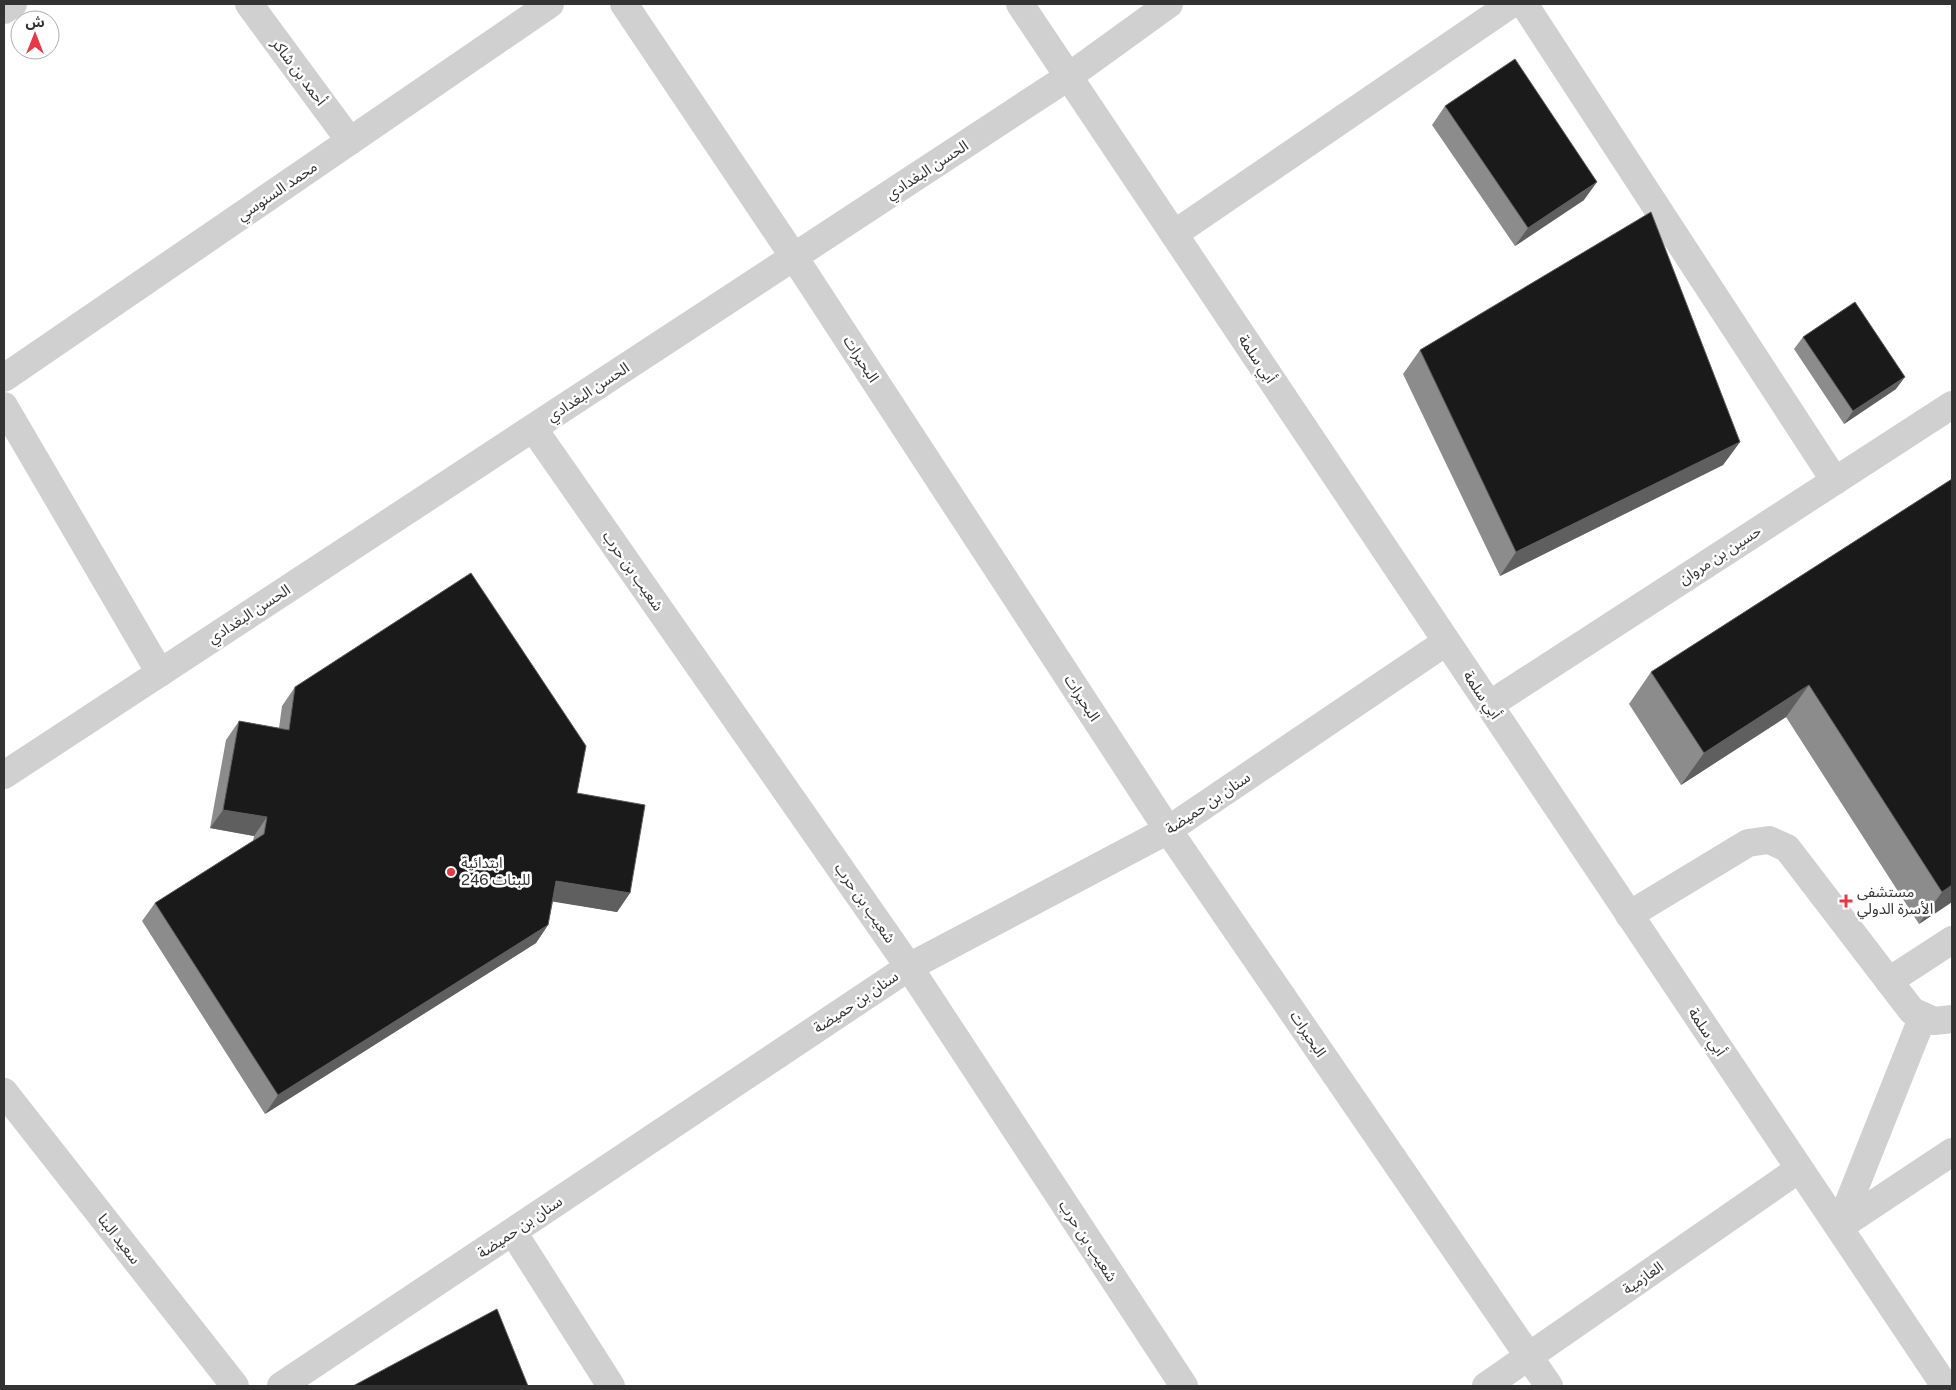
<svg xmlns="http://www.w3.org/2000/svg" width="1956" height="1390" font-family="'Public Sans','Noto Sans Arabic',sans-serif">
<rect width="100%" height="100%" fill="#fff"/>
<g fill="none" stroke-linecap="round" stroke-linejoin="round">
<g stroke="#d0d0d0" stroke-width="28">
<polyline points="249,4 350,141"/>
<polyline points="624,4 794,257 1168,830 1549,1386"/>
<polyline points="1020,4 1945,1386"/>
<polyline points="1524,4 1835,481"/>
<polyline points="4,10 13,4"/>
<polyline points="1174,234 1511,4"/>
<polyline points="4,378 550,4"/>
<polyline points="4,406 160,673"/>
<polyline points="533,428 909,967 1184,1386"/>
<polyline points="1489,705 1952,405"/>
<polyline points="4,775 1068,77 1169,4"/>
<polyline points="1629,915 1748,843 1769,840 1787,848 1912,1011 1934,1021 1952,1019"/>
<polyline points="1889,981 1952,940"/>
<polyline points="4,1092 235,1386"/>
<polyline points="1839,1227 1923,1016"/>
<polyline points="1839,1227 1952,1152"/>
<polyline points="513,1232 611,1386"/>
<polyline points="281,1386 909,967 1168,830 1446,642"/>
<polyline points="1486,1386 1799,1169"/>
</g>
</g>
<g fill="#8c8c8c">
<polygon points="1445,106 1584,200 1515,246 1432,125"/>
<polygon points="1803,337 1896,389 1844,424 1794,349"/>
<polygon points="1420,350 1740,442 1723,465 1500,576 1403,374"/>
<polygon points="1952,479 1952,902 1919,924 1786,717 1681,785 1629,704 1651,672"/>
<polygon points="295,687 577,793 630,893 617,912 553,901 548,925 536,943 265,1114 142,921 155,903 253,841 254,836 210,828 226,740 239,721 279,728 282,706"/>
</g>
<g fill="#5f5f5f">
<polygon points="1597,182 1584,200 1515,246 1528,228"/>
<polygon points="1905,377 1896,389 1844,424 1853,411"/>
<polygon points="1740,442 1723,465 1500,576 1516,552"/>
<polygon points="1809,685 1786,717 1681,785 1704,753"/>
<polygon points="223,810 267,817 254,836 210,828"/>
<polygon points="556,881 630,893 617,912 543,900"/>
<polygon points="1952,885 1952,902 1919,924 1942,892"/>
<polygon points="548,925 536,943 265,1114 278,1095"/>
</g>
<g fill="#1a1a1a" stroke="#5f5f5f">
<polygon points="1515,59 1597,182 1528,228 1445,106"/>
<polygon points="1651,212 1740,442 1516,552 1420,350"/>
<polygon points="1855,302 1905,377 1853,411 1803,337"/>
<polygon points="1952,479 1952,885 1942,892 1809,685 1704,753 1651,672"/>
<polygon points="471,573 586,746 577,793 645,805 630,893 556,881 548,925 278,1095 155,903 264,834 267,817 223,810 239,721 289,730 295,687"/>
<polygon points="497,1309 528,1386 353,1386"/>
</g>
<g fill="#e63946" stroke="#fff" stroke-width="2">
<circle cx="451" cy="872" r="5"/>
<path d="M1843.5 893.5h5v5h5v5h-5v5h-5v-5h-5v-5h5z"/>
</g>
<g text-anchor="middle" stroke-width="5" stroke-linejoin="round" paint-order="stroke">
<g font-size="15" fill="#333" stroke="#fff">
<text transform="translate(299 72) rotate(53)" y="5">أحمد بن شاكر</text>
<text transform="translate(927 170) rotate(-33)" y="5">الحسن البغدادي</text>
<text transform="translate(277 191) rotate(-34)" y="5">محمد السنوسي</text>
<text transform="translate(861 359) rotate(57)" y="5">البحيرات</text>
<text transform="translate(1257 359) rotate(56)" y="5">أبي سلمة</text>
<text transform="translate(588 392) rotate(-33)" y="5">الحسن البغدادي</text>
<text transform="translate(1720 555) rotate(-33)" y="5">حسين بن مروان</text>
<text transform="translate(633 571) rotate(55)" y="5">شعيب بن حرب</text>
<text transform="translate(249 614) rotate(-33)" y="5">الحسن البغدادي</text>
<text transform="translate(1482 695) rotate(56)" y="5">أبي سلمة</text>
<text transform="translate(1082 698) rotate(57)" y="5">البحيرات</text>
<text transform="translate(1208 803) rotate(-34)" y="5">سنان بن حميضة</text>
<text transform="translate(865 903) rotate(55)" y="5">شعيب بن حرب</text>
<text transform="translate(856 1002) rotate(-34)" y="5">سنان بن حميضة</text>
<text transform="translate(1707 1032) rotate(56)" y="5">أبي سلمة</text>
<text transform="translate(1308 1034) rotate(56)" y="5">البحيرات</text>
<text transform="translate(520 1227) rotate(-34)" y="5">سنان بن حميضة</text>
<text transform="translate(119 1239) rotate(52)" y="5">سعيد البنا</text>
<text transform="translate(1088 1241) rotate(57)" y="5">شعيب بن حرب</text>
<text transform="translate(1643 1278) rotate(-35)" y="5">العازمية</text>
</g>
<g font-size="15" fill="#333" stroke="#fff" text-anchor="start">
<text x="461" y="868">ابتدائية<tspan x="461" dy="17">246 للبنات</tspan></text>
<text x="1857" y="897">مستشفى<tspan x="1857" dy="17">الأسرة الدولي</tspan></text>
</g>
</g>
<rect width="1956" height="1390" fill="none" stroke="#333333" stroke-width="10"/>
<g transform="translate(35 35)"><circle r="24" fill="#ffffff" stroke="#adadad"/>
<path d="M0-4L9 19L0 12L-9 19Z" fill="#e63946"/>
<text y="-8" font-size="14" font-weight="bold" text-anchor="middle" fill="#333333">ش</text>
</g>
</svg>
